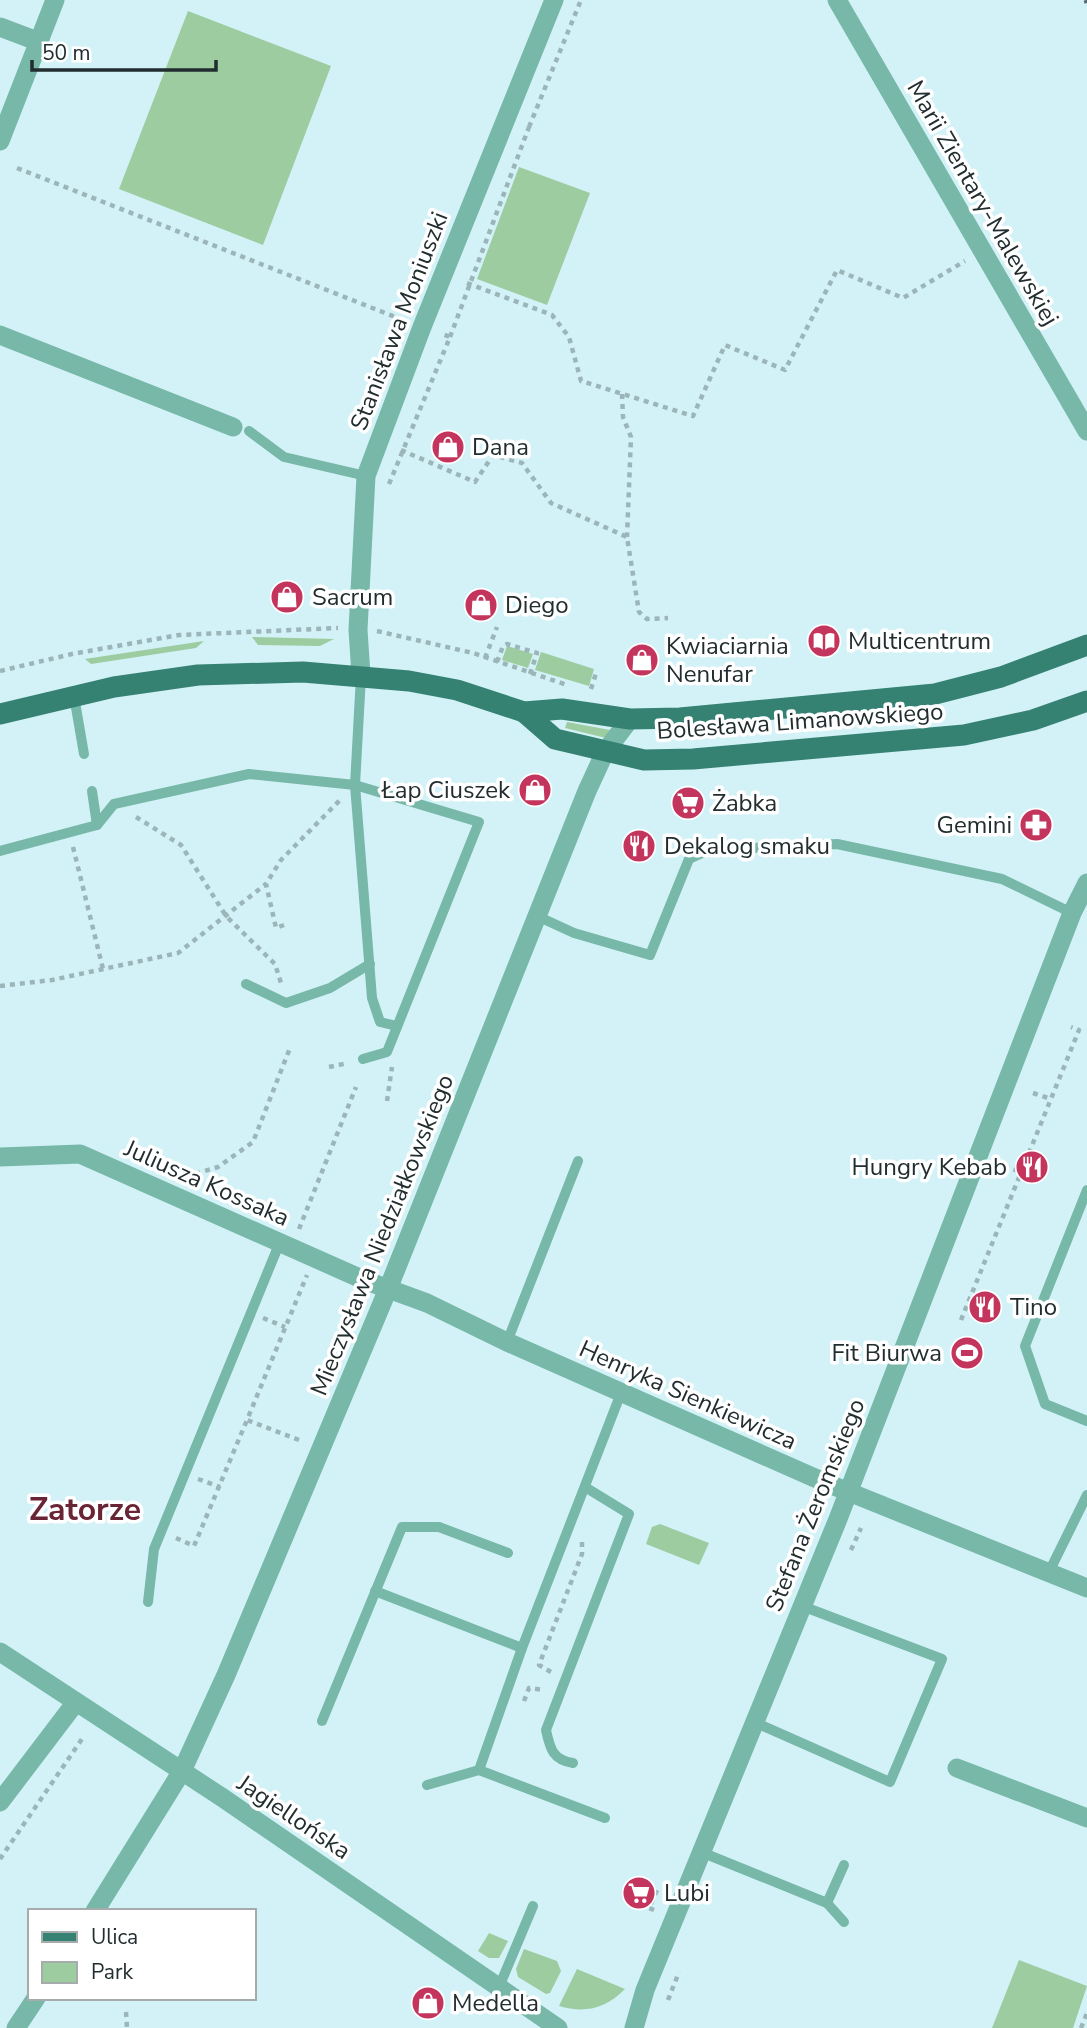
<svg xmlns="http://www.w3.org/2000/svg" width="1087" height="2028" font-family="'Nunito Sans',sans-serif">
<rect width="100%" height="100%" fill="#d3f2f7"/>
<g fill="#9ccca0">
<polygon points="188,11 331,66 263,245 119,189"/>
<polygon points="519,167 590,193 547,305 477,279"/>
<polygon points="252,637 334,639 320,646 258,645"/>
<polygon points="204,641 196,648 91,664 85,659"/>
<polygon points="507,646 533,654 528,668 502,660"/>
<polygon points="541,652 594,669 589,686 535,670"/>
<polygon points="567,722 610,730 606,738 565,728"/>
<polygon points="660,1524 709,1543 699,1565 646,1544 652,1527"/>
<polygon points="489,1933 508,1941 499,1958 489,1958 478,1951"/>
<polygon points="524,1949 557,1961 561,1971 550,1993 546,1994 518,1977 516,1969"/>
<polygon points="1019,1960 1087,1986 1073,2028 992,2028"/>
<path d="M577 1969 625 1989C606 2008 586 2014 559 2006Z"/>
</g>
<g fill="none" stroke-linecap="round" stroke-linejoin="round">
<g stroke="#9cb5b9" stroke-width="4.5" stroke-dasharray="5 5" stroke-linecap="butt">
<polyline points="529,127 581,0"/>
<polyline points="17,168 403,320"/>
<polyline points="467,283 552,315 569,337 581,381 693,416 725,345 785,370 837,270 903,298 965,261"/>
<polyline points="450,337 529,127 525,125"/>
<polyline points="622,394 623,417 631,437 627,537"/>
<polyline points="401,450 475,482 493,455 522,463 551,503 627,537 639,612 647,619 668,618"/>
<polyline points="389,484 450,337 440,333"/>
<polyline points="377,631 473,653 567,685"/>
<polyline points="485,658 497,627"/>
<polyline points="497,662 503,646 507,644 537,653 530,674"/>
<polyline points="0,671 72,654 179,635 338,628"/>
<polyline points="591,689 597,670"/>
<polyline points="136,817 181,845 226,916 275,964 281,983"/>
<polyline points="73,847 103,969"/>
<polyline points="284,925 276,928 266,884 281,860 341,799"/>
<polyline points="0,986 52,980 178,953 266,884"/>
<polyline points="329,1067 348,1063"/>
<polyline points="1033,1093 1051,1099"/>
<polyline points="387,1101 392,1067"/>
<polyline points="1004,1166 1021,1172"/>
<polyline points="190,1182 195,1174 218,1167 253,1142 290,1048"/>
<polyline points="299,1229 356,1087"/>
<polyline points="263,1318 285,1327"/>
<polyline points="961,1320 1079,1030 1071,1027"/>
<polyline points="299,1440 247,1420 307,1275"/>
<polyline points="198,1479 220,1487"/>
<polyline points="176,1538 194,1546 247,1420"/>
<polyline points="851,1550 861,1528"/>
<polyline points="551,1672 539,1665 582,1554 582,1542"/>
<polyline points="524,1701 529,1688 544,1690"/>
<polyline points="0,1859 84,1736"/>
<polyline points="654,1910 649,1908 658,1888"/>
<polyline points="668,2000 679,1972"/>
<polyline points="126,2012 127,2028"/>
<polyline points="1081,2028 1087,2013"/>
</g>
<g stroke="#77b8a9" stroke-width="10">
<polyline points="249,431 284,457 366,476"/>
<polyline points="361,676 355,785 372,998 380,1022 397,1026"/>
<polyline points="74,696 84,754"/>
<polyline points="92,791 97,825"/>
<polyline points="0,851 97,825 114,804 249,774 355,785 479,822 387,1052 363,1059"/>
<polyline points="537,916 574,933 650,955 689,859 709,850 837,844 1002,879 1072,913"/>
<polyline points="246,984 286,1003 330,988 370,964"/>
<polyline points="1087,1190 1025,1346 1045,1404 1087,1421"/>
<polyline points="507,1342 578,1161"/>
<polyline points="1049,1572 1087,1495"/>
<polyline points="375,1591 522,1648 621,1393"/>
<polyline points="148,1602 154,1549 280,1242"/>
<polyline points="522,1648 479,1770 605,1818"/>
<polyline points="322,1721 402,1527 439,1527 508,1553"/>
<polyline points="754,1722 890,1782 942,1659 802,1606"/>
<path d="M573 1763C553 1760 550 1749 546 1730L629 1514 585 1487"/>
<polyline points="427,1785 479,1770"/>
<polyline points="701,1852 827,1903 844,1922"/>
<polyline points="827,1903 844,1865"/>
<polyline points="499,1987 533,1906"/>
</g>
<g stroke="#77b8a9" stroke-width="19">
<polyline points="837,0 1087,431"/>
<polyline points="0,27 37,41"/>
<polyline points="0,141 55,0"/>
<polyline points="0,335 233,427"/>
<polyline points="361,675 358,630 366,476 422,327 554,0"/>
<polyline points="0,1157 80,1154 364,1280 427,1303 507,1342 824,1482 1087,1588"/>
<polyline points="0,1652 223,1798 558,2028"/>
<polyline points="957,1768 1087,1818"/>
<polyline points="0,1802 76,1702"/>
<polyline points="95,1911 182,1771 226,1675 388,1289 587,791 605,752 630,719"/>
<polyline points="16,2028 36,1998"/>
<polyline points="634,2028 645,1990 838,1519 1072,913 1087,883"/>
</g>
<g stroke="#358172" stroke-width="21">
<polyline points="524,712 555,739 644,760 693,759 964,735 1033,720 1087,701"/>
<polyline points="0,714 114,687 198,675 303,672 409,681 457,690 524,712 562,709 630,719 680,718 935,694 1001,677 1087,645"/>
</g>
<polyline stroke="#57696c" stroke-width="5" stroke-dasharray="12 12" stroke-linecap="butt" points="1086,0 1087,3"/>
</g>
<defs>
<symbol id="shop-disc" viewBox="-11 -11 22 22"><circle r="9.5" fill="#c4355e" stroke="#fff"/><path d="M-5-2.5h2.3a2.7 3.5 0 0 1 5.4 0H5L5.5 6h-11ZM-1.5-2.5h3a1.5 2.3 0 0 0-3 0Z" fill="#fff"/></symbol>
<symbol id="library-disc" viewBox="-11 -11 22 22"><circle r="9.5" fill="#c4355e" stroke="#fff"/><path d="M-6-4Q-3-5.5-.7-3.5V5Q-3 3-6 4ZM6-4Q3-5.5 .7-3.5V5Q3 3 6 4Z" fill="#fff"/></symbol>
<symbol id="supermarket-disc" viewBox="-11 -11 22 22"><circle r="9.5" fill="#c4355e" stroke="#fff"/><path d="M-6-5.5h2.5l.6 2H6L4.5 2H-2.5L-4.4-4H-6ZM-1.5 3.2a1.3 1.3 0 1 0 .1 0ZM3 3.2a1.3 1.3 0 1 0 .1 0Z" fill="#fff"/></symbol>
<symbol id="pharmacy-disc" viewBox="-11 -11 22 22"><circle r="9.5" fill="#c4355e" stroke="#fff"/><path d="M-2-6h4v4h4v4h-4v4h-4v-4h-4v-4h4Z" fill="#fff"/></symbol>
<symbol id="restaurant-disc" viewBox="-11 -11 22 22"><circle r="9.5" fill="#c4355e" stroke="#fff"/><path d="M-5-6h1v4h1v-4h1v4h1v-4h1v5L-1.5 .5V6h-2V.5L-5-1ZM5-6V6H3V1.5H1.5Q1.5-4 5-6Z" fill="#fff"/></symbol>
<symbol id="stadium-disc" viewBox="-11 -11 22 22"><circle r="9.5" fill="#c4355e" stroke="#fff"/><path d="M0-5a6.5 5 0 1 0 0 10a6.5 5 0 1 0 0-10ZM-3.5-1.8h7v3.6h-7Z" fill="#fff"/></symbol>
</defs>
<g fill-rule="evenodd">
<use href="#shop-disc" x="429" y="428" width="38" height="38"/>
<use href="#shop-disc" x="268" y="578" width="38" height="38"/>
<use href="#shop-disc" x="462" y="586" width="38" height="38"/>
<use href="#library-disc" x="805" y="622" width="38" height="38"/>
<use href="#shop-disc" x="623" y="641" width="38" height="38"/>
<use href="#shop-disc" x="516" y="771" width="38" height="38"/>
<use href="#supermarket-disc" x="669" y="784" width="38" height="38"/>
<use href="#pharmacy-disc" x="1017" y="806" width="38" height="38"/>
<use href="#restaurant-disc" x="620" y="827" width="38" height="38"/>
<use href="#restaurant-disc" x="1013" y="1148" width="38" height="38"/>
<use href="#restaurant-disc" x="966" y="1288" width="38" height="38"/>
<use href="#stadium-disc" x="948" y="1334" width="38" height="38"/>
<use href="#supermarket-disc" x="620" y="1874" width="38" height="38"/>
<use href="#shop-disc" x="409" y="1984" width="38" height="38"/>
</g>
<g text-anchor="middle" stroke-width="7" stroke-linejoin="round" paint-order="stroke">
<g font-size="24" fill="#212d2f" stroke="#fff">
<text transform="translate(983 203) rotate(60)" y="8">Marii Zientary-Malewskiej</text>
<text transform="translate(399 321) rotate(-69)" y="8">Stanisława Moniuszki</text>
<text transform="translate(800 721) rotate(-4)" y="8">Bolesława Limanowskiego</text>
<text transform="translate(207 1183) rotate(24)" y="8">Juliusza Kossaka</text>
<text transform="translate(382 1235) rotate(-68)" y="8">Mieczysława Niedziałkowskiego</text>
<text transform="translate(688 1395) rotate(24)" y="8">Henryka Sienkiewicza</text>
<text transform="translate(815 1505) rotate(-68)" y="8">Stefana Żeromskiego</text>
<text transform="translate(294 1817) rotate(34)" y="8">Jagiellońska</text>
</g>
<g font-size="24" fill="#212d2f" stroke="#fff" text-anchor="start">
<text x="472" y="455">Dana</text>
<text x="312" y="605">Sacrum</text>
<text x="505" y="613">Diego</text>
<text x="848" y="649">Multicentrum</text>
<text x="666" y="654">Kwiaciarnia<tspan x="666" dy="28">Nenufar</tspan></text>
<text x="510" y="798" text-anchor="end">Łap Ciuszek</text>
<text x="712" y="811">Żabka</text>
<text x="1012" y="833" text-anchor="end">Gemini</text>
<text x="664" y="854">Dekalog smaku</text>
<text x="1007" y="1175" text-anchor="end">Hungry Kebab</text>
<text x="1010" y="1315">Tino</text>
<text x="942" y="1361" text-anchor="end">Fit Biurwa</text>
<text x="664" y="1901">Lubi</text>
<text x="452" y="2011">Medella</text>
</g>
<g font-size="32" font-weight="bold" fill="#692435" stroke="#fff">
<text x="85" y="1520">Zatorze</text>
</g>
</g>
<rect x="28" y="1909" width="228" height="91" fill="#ffffff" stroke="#a6abac" stroke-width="2"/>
<rect x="42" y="1932" width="35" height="10" fill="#358172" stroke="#a6abac" stroke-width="2"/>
<text x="91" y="1944" font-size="21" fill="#212d2f">Ulica</text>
<rect x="42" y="1962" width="35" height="21" fill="#9ccca0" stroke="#a6abac" stroke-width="2"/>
<text x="91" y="1979" font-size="21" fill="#212d2f">Park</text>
<path d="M32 60v10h184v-10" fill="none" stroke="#212d2f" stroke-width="3.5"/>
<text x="42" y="60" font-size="21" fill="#212d2f" stroke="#ffffff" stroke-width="5" paint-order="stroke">50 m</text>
</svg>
